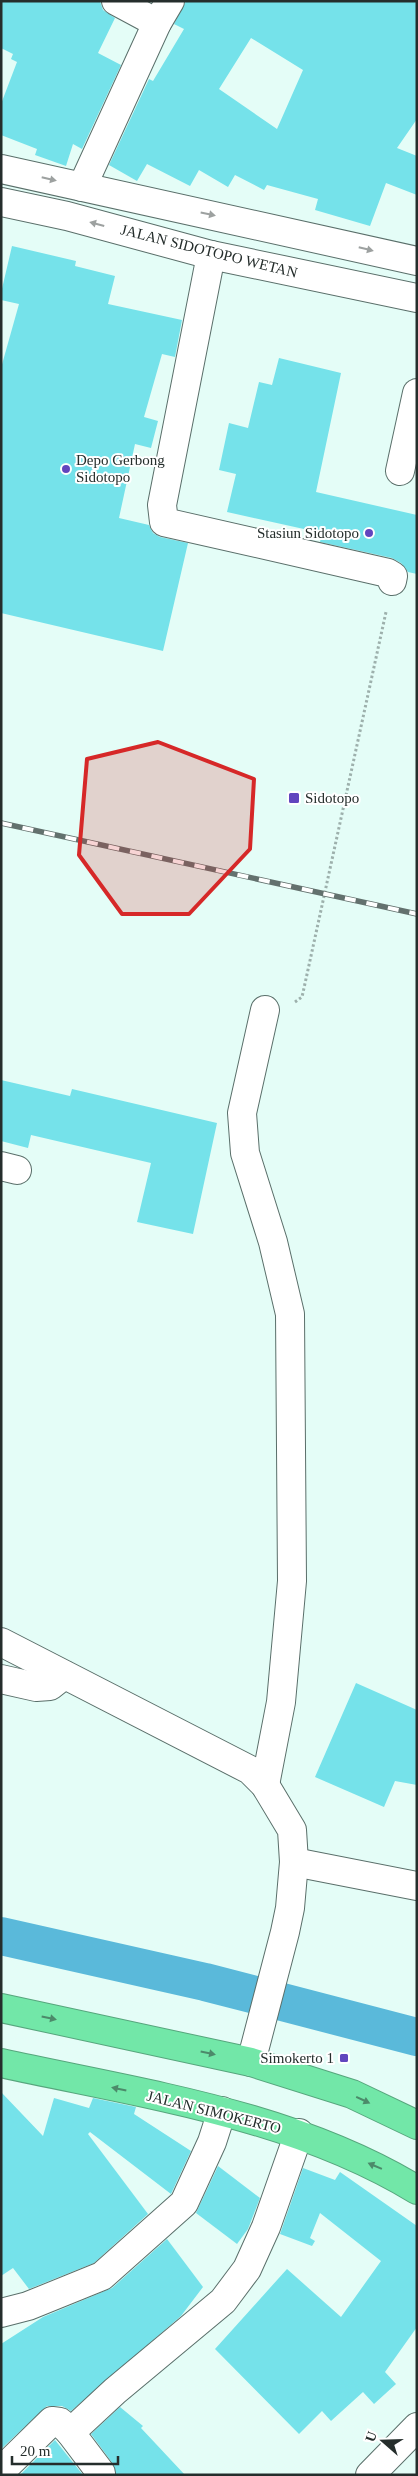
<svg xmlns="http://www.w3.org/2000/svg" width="418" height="2476" font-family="'Times New Roman',serif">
<rect width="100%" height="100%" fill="#e4fdf7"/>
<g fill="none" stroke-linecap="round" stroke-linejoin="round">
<polyline stroke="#5ab9da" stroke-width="38" points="1,1936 205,1982 417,2037"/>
</g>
<g fill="#75e2ea" fill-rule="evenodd">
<polygon points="1,1 100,1 103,10 115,18 98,53 121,65 82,149 73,144 66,166 35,155 37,149 1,135 1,104 17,62 11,59 13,54 1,48"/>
<path d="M186 1H417V119L397 148 417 156V195L386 183 370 226 315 210 318 199 267 185 264 190 235 175 228 187 199 170 190 186 147 164 137 181 109 165 149 79 153 81 184 29 174 24ZM251 38 303 70 277 129 219 89Z"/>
<polygon points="12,246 76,261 75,266 115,276 108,304 182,320 175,357 162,354 144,417 158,421 151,448 135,444 119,518 149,525 153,533 160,537 188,543 163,651 1,613 1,368 19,304 1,300 1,293"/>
<polygon points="279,358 341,373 316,492 417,515 417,574 408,572 401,563 392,558 320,542 322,533 227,512 236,474 219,470 229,423 248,428 259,382 272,385"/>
<polygon points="1,1080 70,1096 72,1089 217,1123 193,1234 137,1222 151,1163 31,1135 28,1148 1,1141"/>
<polygon points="356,1683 417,1710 417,1785 395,1781 384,1807 315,1777"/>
<polygon points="1,2092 43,2136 54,2098 89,2108 93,2098 136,2107 134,2114 191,2151 171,2194 90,2132 88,2134 148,2214 94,2263 29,2289 13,2268 1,2276"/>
<polygon points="218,2166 260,2198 248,2229 237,2244 196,2213"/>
<polygon points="303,2168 335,2180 340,2172 417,2226 417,2327 385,2372 396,2384 374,2404 363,2392 331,2421 322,2411 299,2434 215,2349 287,2269 341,2317 381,2261 320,2213 310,2238 315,2241 312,2246 280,2234"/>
<polygon points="167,2239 203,2287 181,2316 71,2411 62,2406 47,2406 1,2449 1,2344 43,2317 112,2288"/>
<polygon points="120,2407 143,2426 141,2428 185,2475 116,2475 113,2464 91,2434"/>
<polygon points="55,2440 83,2475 20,2475"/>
</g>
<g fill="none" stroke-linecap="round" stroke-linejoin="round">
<defs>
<g id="minor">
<polyline points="116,1 157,23"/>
<polyline points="1,169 417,261"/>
<polyline points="82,187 157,23 170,1"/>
<polyline points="1,202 67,216 211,255 417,298"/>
<polyline points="211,255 162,505 164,522 388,573 393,576 392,581"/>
<polyline points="400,471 417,393"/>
<polyline points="1,1166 17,1170"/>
<polyline points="1,1642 250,1770 265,1785 292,1830 294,1862 290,1908 285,1932 251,2062"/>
<polyline points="1,1679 36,1687 50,1686 64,1675"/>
<polyline points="265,1785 281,1702 292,1581 290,1314 273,1242 245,1153 242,1113 265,1010"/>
<polyline points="294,1862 417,1886"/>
<polyline points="1,2313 28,2306 102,2276 184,2203 212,2142 222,2111"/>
<polyline points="70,2432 101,2473"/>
<polyline points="1,2471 52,2421 60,2422 70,2432 73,2430 115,2391 223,2301 247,2269 266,2227 299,2133"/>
<polyline points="370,2475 417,2427"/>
</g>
<g id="highway">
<polyline points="1,2008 251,2062 352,2094 417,2125"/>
<path d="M1 2063C142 2094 292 2114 417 2190"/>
</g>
</defs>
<use href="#minor" stroke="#5a6f6a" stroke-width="30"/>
<use href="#highway" stroke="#57a67d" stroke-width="30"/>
<polyline stroke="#9db0ac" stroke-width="3" stroke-dasharray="2.5 2.5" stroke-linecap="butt" points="295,1002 302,997 304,988 386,612"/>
<use href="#minor" stroke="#fff" stroke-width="28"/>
<use href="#highway" stroke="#72e7a8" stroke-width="28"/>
<defs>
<polyline id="rail" points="1,823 417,914"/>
</defs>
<use href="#rail" stroke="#63716e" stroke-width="5.5"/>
<use href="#rail" stroke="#fff" stroke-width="4" stroke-dasharray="11" stroke-linecap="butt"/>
</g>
<defs><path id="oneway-solid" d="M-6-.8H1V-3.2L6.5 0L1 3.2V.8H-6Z" transform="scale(1.25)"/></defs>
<g fill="#9da1a0">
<use href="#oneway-solid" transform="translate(49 179) rotate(13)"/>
<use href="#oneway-solid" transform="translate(208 214) rotate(12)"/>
<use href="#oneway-solid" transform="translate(97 224) rotate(-165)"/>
<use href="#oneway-solid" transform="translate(366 249) rotate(14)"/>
</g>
<g fill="#4c8a6a">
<use href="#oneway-solid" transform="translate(49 2018) rotate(12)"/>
<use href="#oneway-solid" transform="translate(208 2053) rotate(12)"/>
<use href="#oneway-solid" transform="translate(119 2089) rotate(-168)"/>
<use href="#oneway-solid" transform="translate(363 2100) rotate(25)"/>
<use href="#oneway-solid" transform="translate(375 2166) rotate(-157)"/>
</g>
<path fill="#d62828" fill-opacity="0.2" stroke="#d62828" stroke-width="4" stroke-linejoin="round" d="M158 742 254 779 250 849 189 914H122L79 855 87 759Z"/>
<g fill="#6145be" stroke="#fff" stroke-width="2">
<circle cx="66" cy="469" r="5"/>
<circle cx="369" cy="533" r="5"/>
<rect x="288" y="792" width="12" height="12" rx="2.5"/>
<rect x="339" y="2053" width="10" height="10" rx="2.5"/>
</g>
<g text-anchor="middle" stroke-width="4" stroke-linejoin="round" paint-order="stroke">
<g font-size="15" fill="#252e2c" stroke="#fff">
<text transform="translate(209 251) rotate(14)" y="5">JALAN SIDOTOPO WETAN</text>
<text transform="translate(214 2112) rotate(14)" y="5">JALAN SIMOKERTO</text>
</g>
<g font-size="15" fill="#252e2c" stroke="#fff" text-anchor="start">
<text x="76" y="465">Depo Gerbong<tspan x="76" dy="17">Sidotopo</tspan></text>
<text x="359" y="538" text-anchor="end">Stasiun Sidotopo</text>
<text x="305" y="803">Sidotopo</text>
<text x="334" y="2063" text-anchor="end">Simokerto 1</text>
</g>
</g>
<rect width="418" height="2476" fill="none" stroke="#252e2c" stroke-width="5"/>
<g transform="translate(383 2441) rotate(290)" stroke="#ffffff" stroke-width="4" paint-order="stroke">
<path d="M0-4L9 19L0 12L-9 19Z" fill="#252e2c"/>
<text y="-8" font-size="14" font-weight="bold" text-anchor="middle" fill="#252e2c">U</text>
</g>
<path d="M12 2456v8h106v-8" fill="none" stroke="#252e2c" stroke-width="2.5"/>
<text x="20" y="2456" font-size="15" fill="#252e2c" stroke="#ffffff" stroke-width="4" paint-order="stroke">20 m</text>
</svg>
